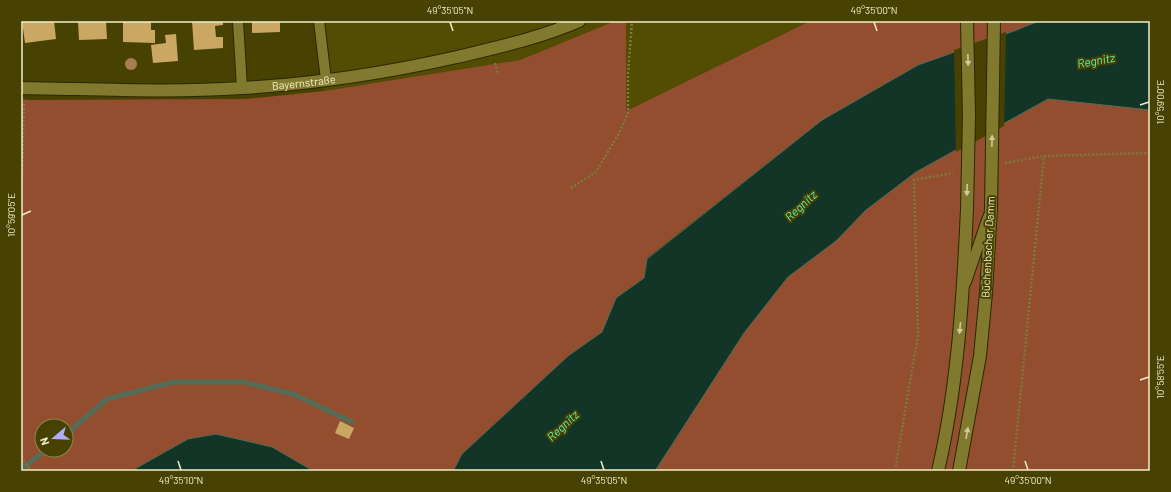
<svg xmlns="http://www.w3.org/2000/svg" width="1171" height="492" font-family="Barlow,sans-serif">
<rect width="100%" height="100%" fill="#474201"/>
<g fill="#534c03">
<polygon points="314,21 615,21 520,60 324,91"/>
<polygon points="626,21 810,21 625,111"/>
</g>
<g fill="#924e2f" fill-rule="evenodd">
<path d="M615 21H626V111L810 21H1039L1014 31 822 120 647 258 644 278 616 298 602 332 568 356 462 454 453 471H317L188 439 131 471H21V99L29 100 246 99 324 91 520 60ZM42 426H66V450H42Z"/>
<polygon points="1048,99 1150,110 1150,471 655,471 744,333 788,277 836,241 866,210 916,172"/>
</g>
<g fill="#133527" stroke="#556c58">
<polygon points="1039,21 1150,21 1150,110 1048,99 916,172 866,210 836,241 788,277 744,333 655,471 453,471 462,454 568,356 602,332 616,298 644,278 647,259 822,120 918,65 1014,31"/>
<polygon points="216,434 272,447 310,469 317,471 131,471 188,439"/>
</g>
<polygon fill="#474201" points="1006,32 1004,126 956,152 954,50"/>
<g fill="none" stroke-linecap="round" stroke-linejoin="round">
<g stroke="#556c58" stroke-width="5">
<polyline points="66,434 107,399 173,382 243,382 293,394 352,422"/>
<polyline points="21,469 46,450"/>
</g>
</g>
<g fill="#caa863">
<polygon points="22,21 54,21 56,39 25,43"/>
<polygon points="78,21 106,21 107,39 79,40"/>
<polygon points="123,21 151,21 151,30 155,30 155,43 123,42"/>
<polygon points="192,21 223,21 223,25 215,26 216,37 223,37 223,48 194,50"/>
<polygon points="252,21 280,21 280,32 252,33"/>
<polygon points="176,34 178,61 153,63 151,45 166,43 165,35"/>
<polygon points="340,421 354,428 349,439 335,433"/>
</g>
<g fill="none" stroke-linecap="round" stroke-linejoin="round">
<defs>
<g id="lane">
<polyline points="238,21 242,88"/>
<polyline points="319,21 326,80"/>
<polyline points="966,282 988,217"/>
</g>
<g id="street">
<path id="s1" d="M21 88C94 89 168 93 242 88 314 84 386 73 457 57 498 47 540 38 579 21"/>
</g>
<g id="secondary">
<path d="M938 471C958 385 963 297 967 209"/>
<polyline points="959,471 980,356 986,293 991,208"/>
</g>
</defs>
<use href="#lane" stroke="#2c2800" stroke-width="12"/>
<use href="#street" stroke="#2c2800" stroke-width="14"/>
<use href="#secondary" stroke="#2c2800" stroke-width="14"/>
<g stroke="#7d7941" stroke-width="2.5" stroke-dasharray="2 2" stroke-linecap="butt">
<polyline points="495,63 498,75"/>
<polyline points="1005,163 1044,156 1150,153"/>
<polyline points="22,178 24,102"/>
<polyline points="571,188 596,172 618,135 628,113 628,73 632,21"/>
<polyline points="21,457 30,469"/>
<polyline points="895,471 918,335 914,180 953,173"/>
<polyline points="1013,471 1044,156"/>
</g>
<use href="#lane" stroke="#817a2e" stroke-width="10"/>
<use href="#street" stroke="#817a2e" stroke-width="12"/>
<use href="#secondary" stroke="#817a2e" stroke-width="12"/>
<defs>
<g id="secondary-bridge">
<polyline points="991,208 994,21"/>
<polyline points="967,209 969,116 967,21"/>
</g>
</defs>
<use href="#secondary-bridge" stroke="#2c2800" stroke-width="14" stroke-linecap="butt"/>
<use href="#secondary-bridge" stroke="#817a2e" stroke-width="12"/>
</g>
<circle fill="#a67e51" cx="131" cy="64" r="6"/>
<defs><path id="oneway-solid" d="M-6-.8H1V-3.2L6.5 0L1 3.2V.8H-6Z"/></defs>
<g fill="#cfcb9a">
<use href="#oneway-solid" transform="translate(968 60) rotate(89)"/>
<use href="#oneway-solid" transform="translate(992 141) rotate(-89)"/>
<use href="#oneway-solid" transform="translate(967 190) rotate(92)"/>
<use href="#oneway-solid" transform="translate(960 328) rotate(95)"/>
<use href="#oneway-solid" transform="translate(967 433) rotate(-80)"/>
</g>
<path fill="none" stroke="#f0eec9" stroke-width="1.5" d="M450 22 453 31M874 22 877 31M1140 105 1149 102M22 215 31 211M1140 380 1149 377M178 461 181 470M601 461 604 470M1025 461 1028 470"/>
<g text-anchor="middle" stroke-width="4" stroke-linejoin="round" paint-order="stroke">
<g font-size="11" fill="#f0eec9" stroke="#474201">
<text dy="4" stroke="none"><textPath href="#s1" startOffset="283">Bayernstraße</textPath></text>
<text transform="translate(988 247) rotate(-87)" y="4">Büchenbacher Damm</text>
</g>
<g font-size="12" font-style="italic" fill="#60f0b8" stroke="#474201">
<text transform="translate(1096 61) rotate(-10)" y="4">Regnitz</text>
<text transform="translate(801 206) rotate(-43)" y="4">Regnitz</text>
<text transform="translate(563 426) rotate(-43)" y="4">Regnitz</text>
</g>
</g>
<rect width="1171" height="492" fill="none" stroke="#474201" stroke-width="44"/>
<g transform="translate(54 438) rotate(251)"><circle r="19" fill="#474201" stroke="#8b8751"/>
<path d="M0-3L7 15L0 10L-7 15Z" fill="#afaefa"/>
<text y="-6" font-size="11" font-weight="bold" text-anchor="middle" fill="#f0eec9">N</text>
</g>
<rect x="22" y="22" width="1127" height="448" fill="none" stroke="#f0eec9" stroke-width="1.5"/>
<g font-size="10" text-anchor="middle" fill="#f0eec9">
<text x="450" y="14">49°35'05"N</text>
<text x="874" y="14">49°35'00"N</text>
<text transform="translate(1160 102) rotate(-90)" y="4">10°59'00"E</text>
<text transform="translate(11 215) rotate(-90)" y="4">10°59'05"E</text>
<text transform="translate(1160 377) rotate(-90)" y="4">10°58'55"E</text>
<text x="181" y="484">49°35'10"N</text>
<text x="604" y="484">49°35'05"N</text>
<text x="1028" y="484">49°35'00"N</text>
</g>
</svg>
